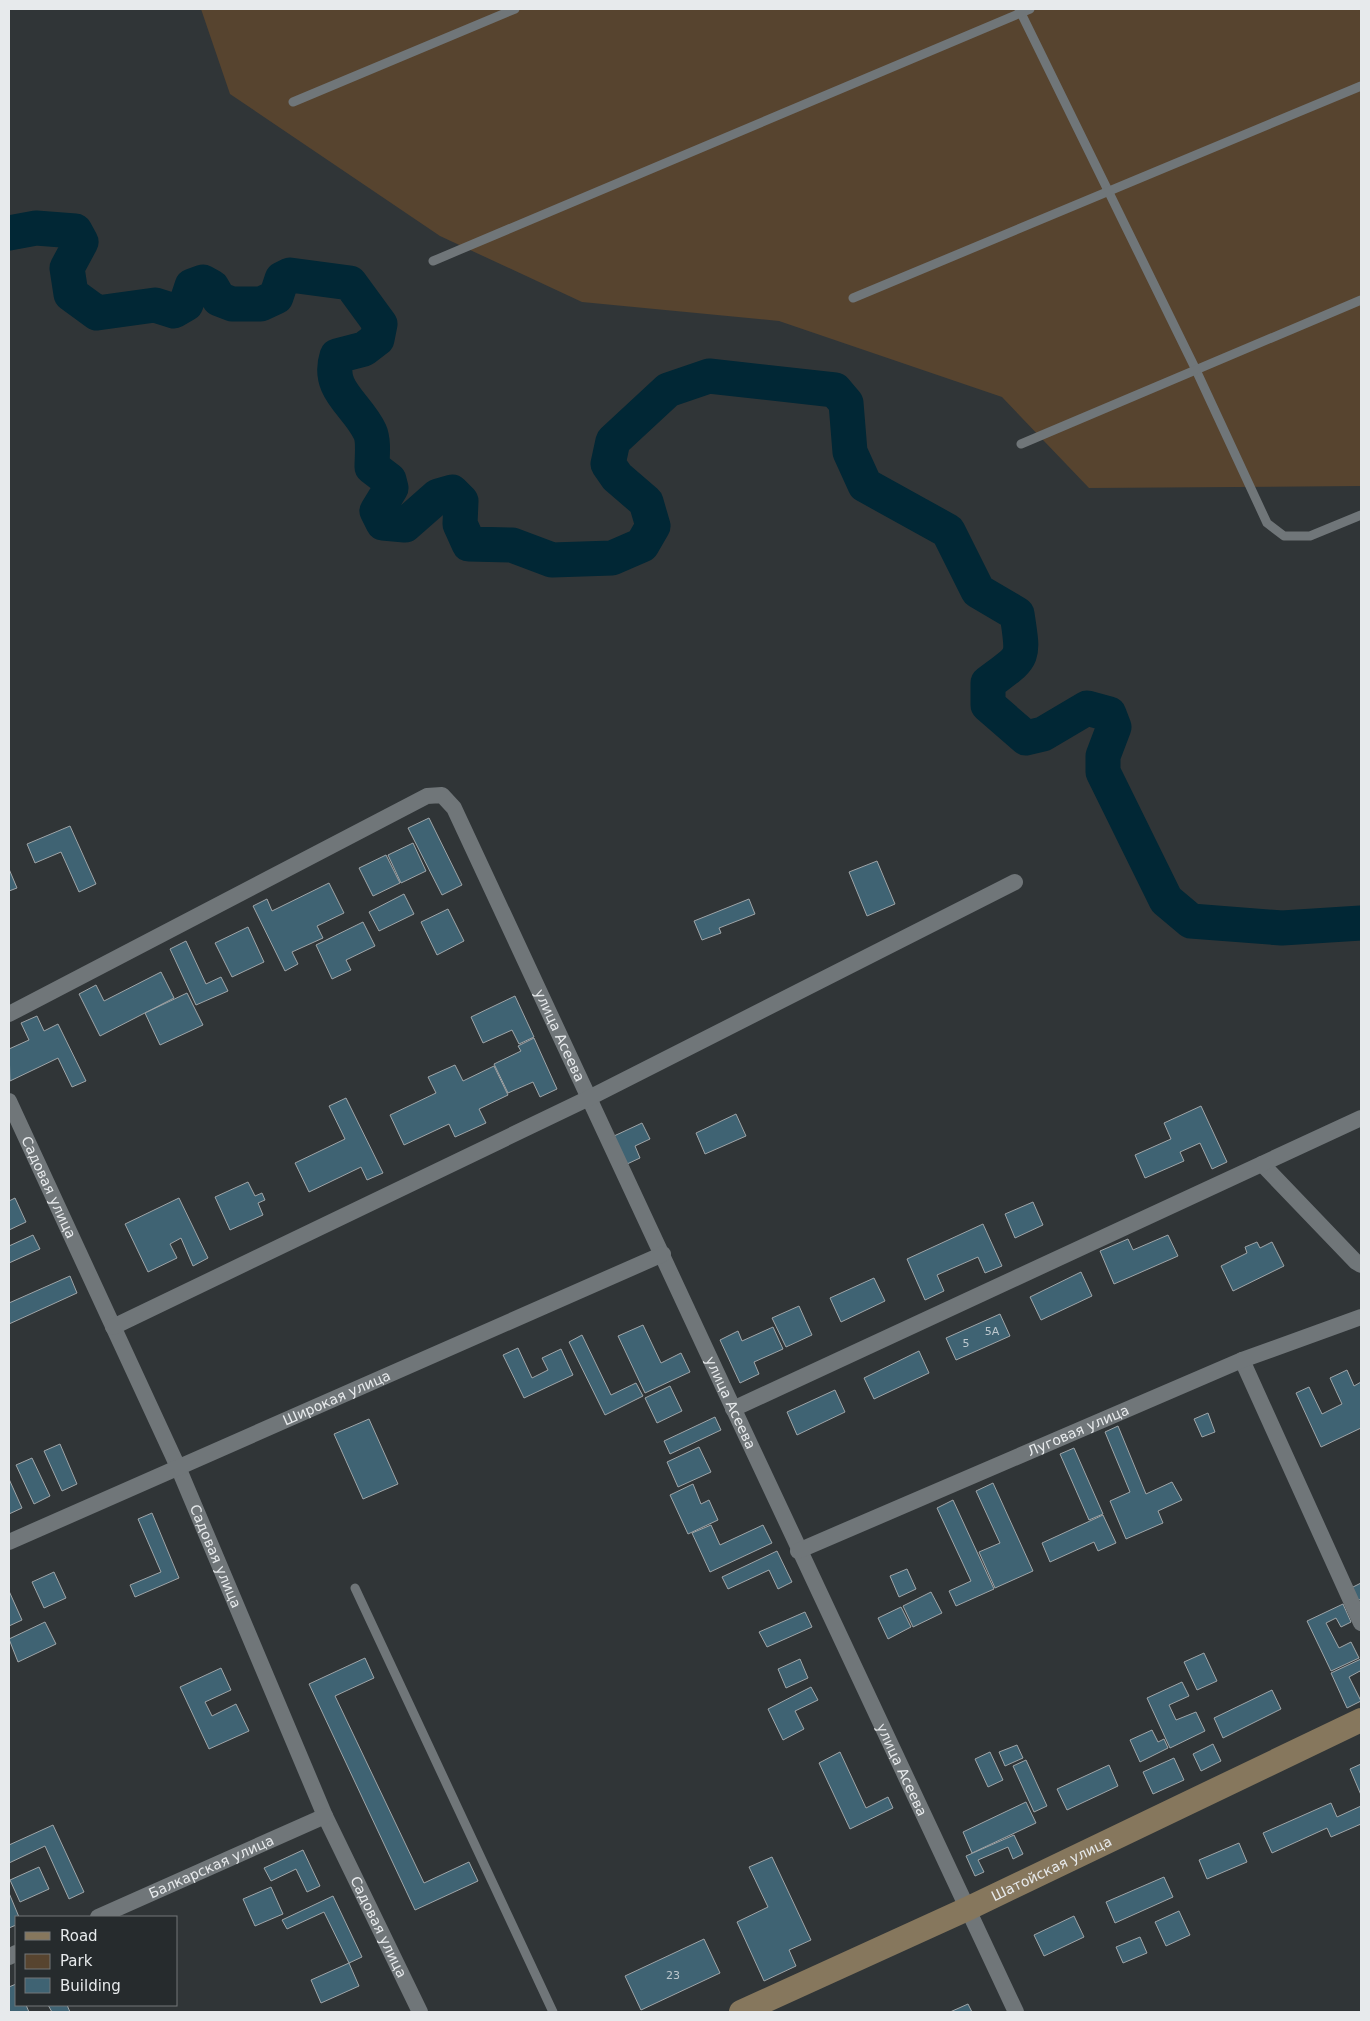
<svg xmlns="http://www.w3.org/2000/svg" width="1370" height="2021" font-family="'DejaVu Sans',sans-serif">
<rect width="100%" height="100%" fill="#303537"/>
<polygon fill="#57442f" points="201,9 1361,9 1361,486 1089,488 1002,397 779,321 582,302 440,236 230,94"/>
<g fill="none" stroke-linecap="round" stroke-linejoin="round">
<path stroke="#012735" stroke-width="35" d="M9 233 36 228 75 231 81 242 67 268 71 294 97 313 155 305 174 311 186 304 192 286 203 282 212 287 219 299 232 304H261L276 297 282 279 290 275 350 283 380 324 377 339 364 349 337 356C326 390 357 404 370 432 374 441 372 457 372 467L389 480 391 488 377 511 383 523 405 525 438 496 452 492 461 501 460 524 469 544 512 545 552 560 612 558 642 545 653 526 646 502 617 477 608 464 613 441 668 390 709 376 835 390 846 403 850 452 865 485 948 531 978 591 1017 614C1024 661 1025 655 988 683V705L1026 738 1043 734 1087 708 1109 714 1114 727 1103 756V772L1166 900 1191 921 1282 928 1361 923"/>
</g>
<g fill="#3f6373" stroke="#9fa5a8">
<polygon points="429,818 462,885 442,895 408,828"/>
<polygon points="70,826 96,884 79,892 61,852 35,863 27,844"/>
<polygon points="413,843 426,871 401,883 388,855"/>
<polygon points="386,855 400,883 373,896 359,868"/>
<polygon points="877,861 895,904 867,916 849,872"/>
<polygon points="9,869 17,888 9,891"/>
<polygon points="329,883 344,913 317,926 323,938 292,952 298,964 285,971 253,906 267,899 272,911"/>
<polygon points="404,894 414,914 379,931 369,912"/>
<polygon points="749,899 755,914 719,928 721,933 702,940 694,921"/>
<polygon points="448,909 464,941 437,955 421,922"/>
<polygon points="363,922 375,946 346,960 351,970 332,979 316,945"/>
<polygon points="248,927 264,962 232,977 215,943"/>
<polygon points="186,941 206,984 221,977 228,991 196,1005 170,949"/>
<polygon points="161,972 174,998 100,1036 79,994 96,985 104,1001"/>
<polygon points="187,993 203,1025 160,1045 145,1013"/>
<polygon points="515,996 534,1037 519,1044 512,1030 483,1043 471,1017"/>
<polygon points="37,1016 44,1031 58,1024 86,1081 72,1087 58,1058 10,1081 9,1049 29,1040 21,1023"/>
<polygon points="534,1038 557,1089 540,1097 533,1082 508,1093 494,1064 521,1051 518,1046"/>
<polygon points="455,1065 463,1081 494,1066 508,1095 479,1109 486,1123 455,1137 449,1124 404,1145 390,1115 436,1093 428,1077"/>
<polygon points="346,1098 383,1173 367,1180 361,1167 309,1192 295,1163 345,1139 329,1106"/>
<polygon points="1201,1106 1227,1162 1212,1169 1200,1143 1180,1152 1184,1161 1145,1178 1135,1155 1171,1139 1164,1123"/>
<polygon points="736,1114 746,1136 705,1154 696,1133"/>
<polygon points="642,1123 650,1139 635,1146 640,1158 627,1164 614,1136"/>
<polygon points="248,1182 255,1196 262,1193 265,1200 258,1203 263,1215 230,1230 215,1197"/>
<polygon points="15,1198 26,1222 9,1230 9,1201"/>
<polygon points="179,1198 208,1258 193,1266 181,1238 170,1244 177,1258 148,1272 125,1224"/>
<polygon points="1033,1202 1043,1225 1015,1238 1005,1214"/>
<polygon points="983,1224 1002,1266 985,1273 978,1257 937,1275 944,1291 925,1300 907,1259"/>
<polygon points="33,1235 40,1249 9,1263 9,1246"/>
<polygon points="1168,1235 1178,1256 1114,1284 1100,1251 1128,1239 1133,1250"/>
<polygon points="1257,1242 1260,1248 1272,1242 1284,1266 1233,1291 1221,1266 1247,1253 1245,1247"/>
<polygon points="1081,1272 1092,1296 1041,1320 1030,1297"/>
<polygon points="70,1276 77,1293 9,1324 9,1303"/>
<polygon points="874,1278 885,1301 841,1322 830,1298"/>
<polygon points="799,1306 812,1335 786,1347 772,1318"/>
<polygon points="1000,1314 1010,1336 956,1360 946,1338"/>
<polygon points="643,1325 661,1363 681,1353 690,1372 645,1393 618,1336"/>
<polygon points="773,1327 783,1349 754,1362 759,1374 740,1383 720,1340 738,1331 742,1341"/>
<polygon points="582,1335 611,1395 636,1383 643,1396 605,1415 569,1342"/>
<polygon points="518,1348 532,1378 548,1370 542,1358 561,1349 573,1375 524,1398 503,1355"/>
<polygon points="919,1351 929,1373 874,1399 864,1378"/>
<polygon points="1347,1370 1354,1386 1361,1382 1361,1428 1321,1447 1296,1393 1309,1387 1322,1414 1342,1404 1330,1378"/>
<polygon points="670,1386 682,1411 657,1423 645,1398"/>
<polygon points="835,1390 845,1412 797,1435 787,1412"/>
<polygon points="1208,1413 1215,1432 1202,1437 1194,1419"/>
<polygon points="715,1417 721,1430 670,1454 664,1441"/>
<polygon points="369,1419 398,1484 363,1499 334,1434"/>
<polygon points="1118,1426 1146,1494 1172,1482 1182,1500 1158,1511 1163,1523 1126,1539 1110,1501 1130,1492 1105,1432"/>
<polygon points="60,1444 77,1484 62,1491 44,1451"/>
<polygon points="699,1447 711,1472 678,1487 667,1462"/>
<polygon points="1074,1448 1103,1514 1089,1520 1060,1454"/>
<polygon points="32,1458 50,1496 34,1504 16,1465"/>
<polygon points="9,1479 22,1508 9,1514"/>
<polygon points="993,1483 1033,1571 995,1588 979,1552 1000,1543 976,1491"/>
<polygon points="693,1484 701,1504 709,1500 718,1520 688,1534 670,1495"/>
<polygon points="953,1500 994,1589 956,1606 949,1591 971,1581 937,1508"/>
<polygon points="152,1513 179,1578 135,1597 130,1585 161,1572 138,1519"/>
<polygon points="1103,1515 1116,1543 1098,1551 1094,1542 1050,1562 1042,1543"/>
<polygon points="711,1525 720,1545 763,1525 772,1543 710,1572 692,1533"/>
<polygon points="777,1551 792,1582 778,1589 769,1570 728,1589 722,1577"/>
<polygon points="907,1569 916,1589 899,1597 890,1576"/>
<polygon points="54,1572 66,1598 44,1608 32,1582"/>
<polygon points="1361,1583 1361,1599 1357,1601 1351,1588"/>
<polygon points="9,1591 22,1620 9,1626"/>
<polygon points="931,1592 942,1613 913,1627 903,1606"/>
<polygon points="1343,1604 1351,1622 1341,1627 1336,1618 1326,1623 1339,1648 1351,1642 1359,1658 1331,1671 1307,1621"/>
<polygon points="901,1607 911,1627 888,1639 878,1618"/>
<polygon points="805,1612 812,1627 767,1647 759,1632"/>
<polygon points="45,1622 56,1644 18,1662 9,1639"/>
<polygon points="1204,1653 1217,1681 1197,1690 1184,1662"/>
<polygon points="365,1658 374,1678 335,1696 424,1883 469,1862 478,1881 415,1910 309,1684"/>
<polygon points="800,1659 808,1678 786,1688 778,1669"/>
<polygon points="1361,1659 1361,1674 1360,1671 1349,1677 1361,1701 1347,1708 1331,1673"/>
<polygon points="221,1668 231,1690 205,1702 212,1716 236,1704 249,1731 209,1749 180,1687"/>
<polygon points="1182,1682 1189,1696 1169,1705 1176,1720 1196,1712 1205,1731 1170,1748 1147,1698"/>
<polygon points="811,1687 818,1700 795,1711 804,1729 783,1740 768,1709"/>
<polygon points="1272,1690 1281,1709 1223,1738 1214,1718"/>
<polygon points="1152,1730 1158,1742 1164,1739 1168,1748 1140,1762 1130,1740"/>
<polygon points="1213,1744 1221,1761 1201,1771 1193,1754"/>
<polygon points="1017,1745 1023,1758 1005,1766 999,1752"/>
<polygon points="840,1752 866,1808 888,1797 893,1808 850,1829 819,1763"/>
<polygon points="990,1752 1003,1780 988,1787 975,1759"/>
<polygon points="1174,1758 1184,1780 1153,1794 1143,1772"/>
<polygon points="1026,1760 1047,1806 1034,1812 1013,1766"/>
<polygon points="1361,1764 1361,1795 1350,1769"/>
<polygon points="1109,1765 1118,1786 1067,1810 1057,1789"/>
<polygon points="1026,1802 1036,1823 972,1853 963,1832"/>
<polygon points="1331,1803 1337,1817 1361,1806 1361,1824 1331,1837 1327,1828 1272,1853 1263,1833"/>
<polygon points="53,1825 84,1892 69,1899 45,1846 9,1863 9,1845"/>
<polygon points="1014,1835 1023,1854 1013,1859 1008,1847 978,1860 984,1872 975,1876 966,1856"/>
<polygon points="1239,1843 1247,1862 1207,1879 1199,1860"/>
<polygon points="303,1850 320,1886 307,1892 296,1869 271,1881 264,1868"/>
<polygon points="772,1857 811,1940 789,1950 796,1966 764,1981 737,1922 768,1907 749,1867"/>
<polygon points="39,1867 49,1889 20,1902 10,1880"/>
<polygon points="1164,1877 1173,1897 1115,1923 1106,1902"/>
<polygon points="271,1887 283,1914 255,1926 243,1899"/>
<polygon points="9,1893 19,1917 16,1917 16,1925 9,1928"/>
<polygon points="333,1896 362,1957 349,1963 324,1912 287,1929 282,1920"/>
<polygon points="1179,1911 1190,1935 1166,1946 1155,1922"/>
<polygon points="1074,1916 1084,1937 1044,1956 1034,1935"/>
<polygon points="1140,1937 1147,1953 1123,1963 1116,1947"/>
<polygon points="704,1939 720,1973 641,2010 625,1976"/>
<polygon points="349,1963 359,1986 321,2003 311,1980"/>
<polygon points="16,1984 16,2005 26,2005 29,2012 9,2012 9,1987"/>
<polygon points="968,2004 972,2012 950,2012"/>
<polygon points="48,2005 67,2005 70,2012 52,2012"/>
</g>
<g fill="none" stroke-linecap="round" stroke-linejoin="round">
<g stroke="#707679" stroke-width="9">
<polyline points="1019,9 1196,370 1267,523 1284,536 1310,536 1361,515"/>
<polyline points="293,102 515,9"/>
<polyline points="433,261 1030,9"/>
<polyline points="853,298 1361,86"/>
<polyline points="1021,444 1361,300"/>
<polyline points="355,1588 553,2012"/>
</g>
<g stroke="#707679" stroke-width="16">
<path id="s1" d="M9 1014 427 796 442 795 454 808C641 1209 827 1612 1016 2012"/>
<path id="s2" d="M9 1101 178 1467 325 1816 420 2012"/>
<polyline points="1262,1164 1356,1262 1361,1265"/>
<polyline points="113,1327 589,1098 1015,882"/>
<polyline points="1242,1360 1361,1623"/>
<polyline points="733,1409 1361,1118"/>
<path id="s3" d="M9 1542 663 1254"/>
<path id="s4" d="M798 1551 1242 1360 1361 1317"/>
<path id="s5" d="M98 1917 325 1816"/>
<polyline points="9,1957 16,1953"/>
</g>
<path stroke="#86775d" stroke-width="24" id="s6" d="M741 2012 967 1909 1361 1720"/>
</g>
<g text-anchor="middle" stroke-width="4" stroke-linejoin="round" paint-order="stroke">
<g font-size="11" fill="#bdc8ce">
<text x="992" y="1335">5А</text>
<text x="966" y="1347">5</text>
<text x="673" y="1979">23</text>
</g>
<g font-size="14" fill="#e7eaec" stroke="#262b2d">
<text dy="5" stroke="none"><textPath href="#s1" startOffset="755">улица Асеева</textPath></text>
<text dy="5" stroke="none"><textPath href="#s2" startOffset="95">Садовая улица</textPath></text>
<text dy="5" stroke="none"><textPath href="#s3" startOffset="358">Широкая улица</textPath></text>
<text dy="5" stroke="none"><textPath href="#s1" startOffset="1160">улица Асеева</textPath></text>
<text dy="5" stroke="none"><textPath href="#s4" startOffset="305">Луговая улица</textPath></text>
<text dy="5" stroke="none"><textPath href="#s2" startOffset="500">Садовая улица</textPath></text>
<text dy="5" stroke="none"><textPath href="#s1" startOffset="1565">улица Асеева</textPath></text>
<text dy="5" stroke="none"><textPath href="#s5" startOffset="124">Балкарская улица</textPath></text>
<text dy="5" stroke="none"><textPath href="#s6" startOffset="342">Шатойская улица</textPath></text>
<text dy="5" stroke="none"><textPath href="#s2" startOffset="905">Садовая улица</textPath></text>
</g>
</g>
<rect width="1370" height="2021" fill="none" stroke="#e7eaec" stroke-width="20"/>
<rect x="15" y="1916" width="162" height="90" fill="#262b2d" stroke="#737779"/>
<rect x="25" y="1932" width="25" height="8" fill="#86775d" stroke="#737779"/>
<text x="60" y="1941" font-size="15" fill="#e7eaec">Road</text>
<rect x="25" y="1954" width="25" height="15" fill="#57442f" stroke="#737779"/>
<text x="60" y="1966" font-size="15" fill="#e7eaec">Park</text>
<rect x="25" y="1978" width="25" height="15" fill="#3f6373" stroke="#737779"/>
<text x="60" y="1991" font-size="15" fill="#e7eaec">Building</text>
</svg>
